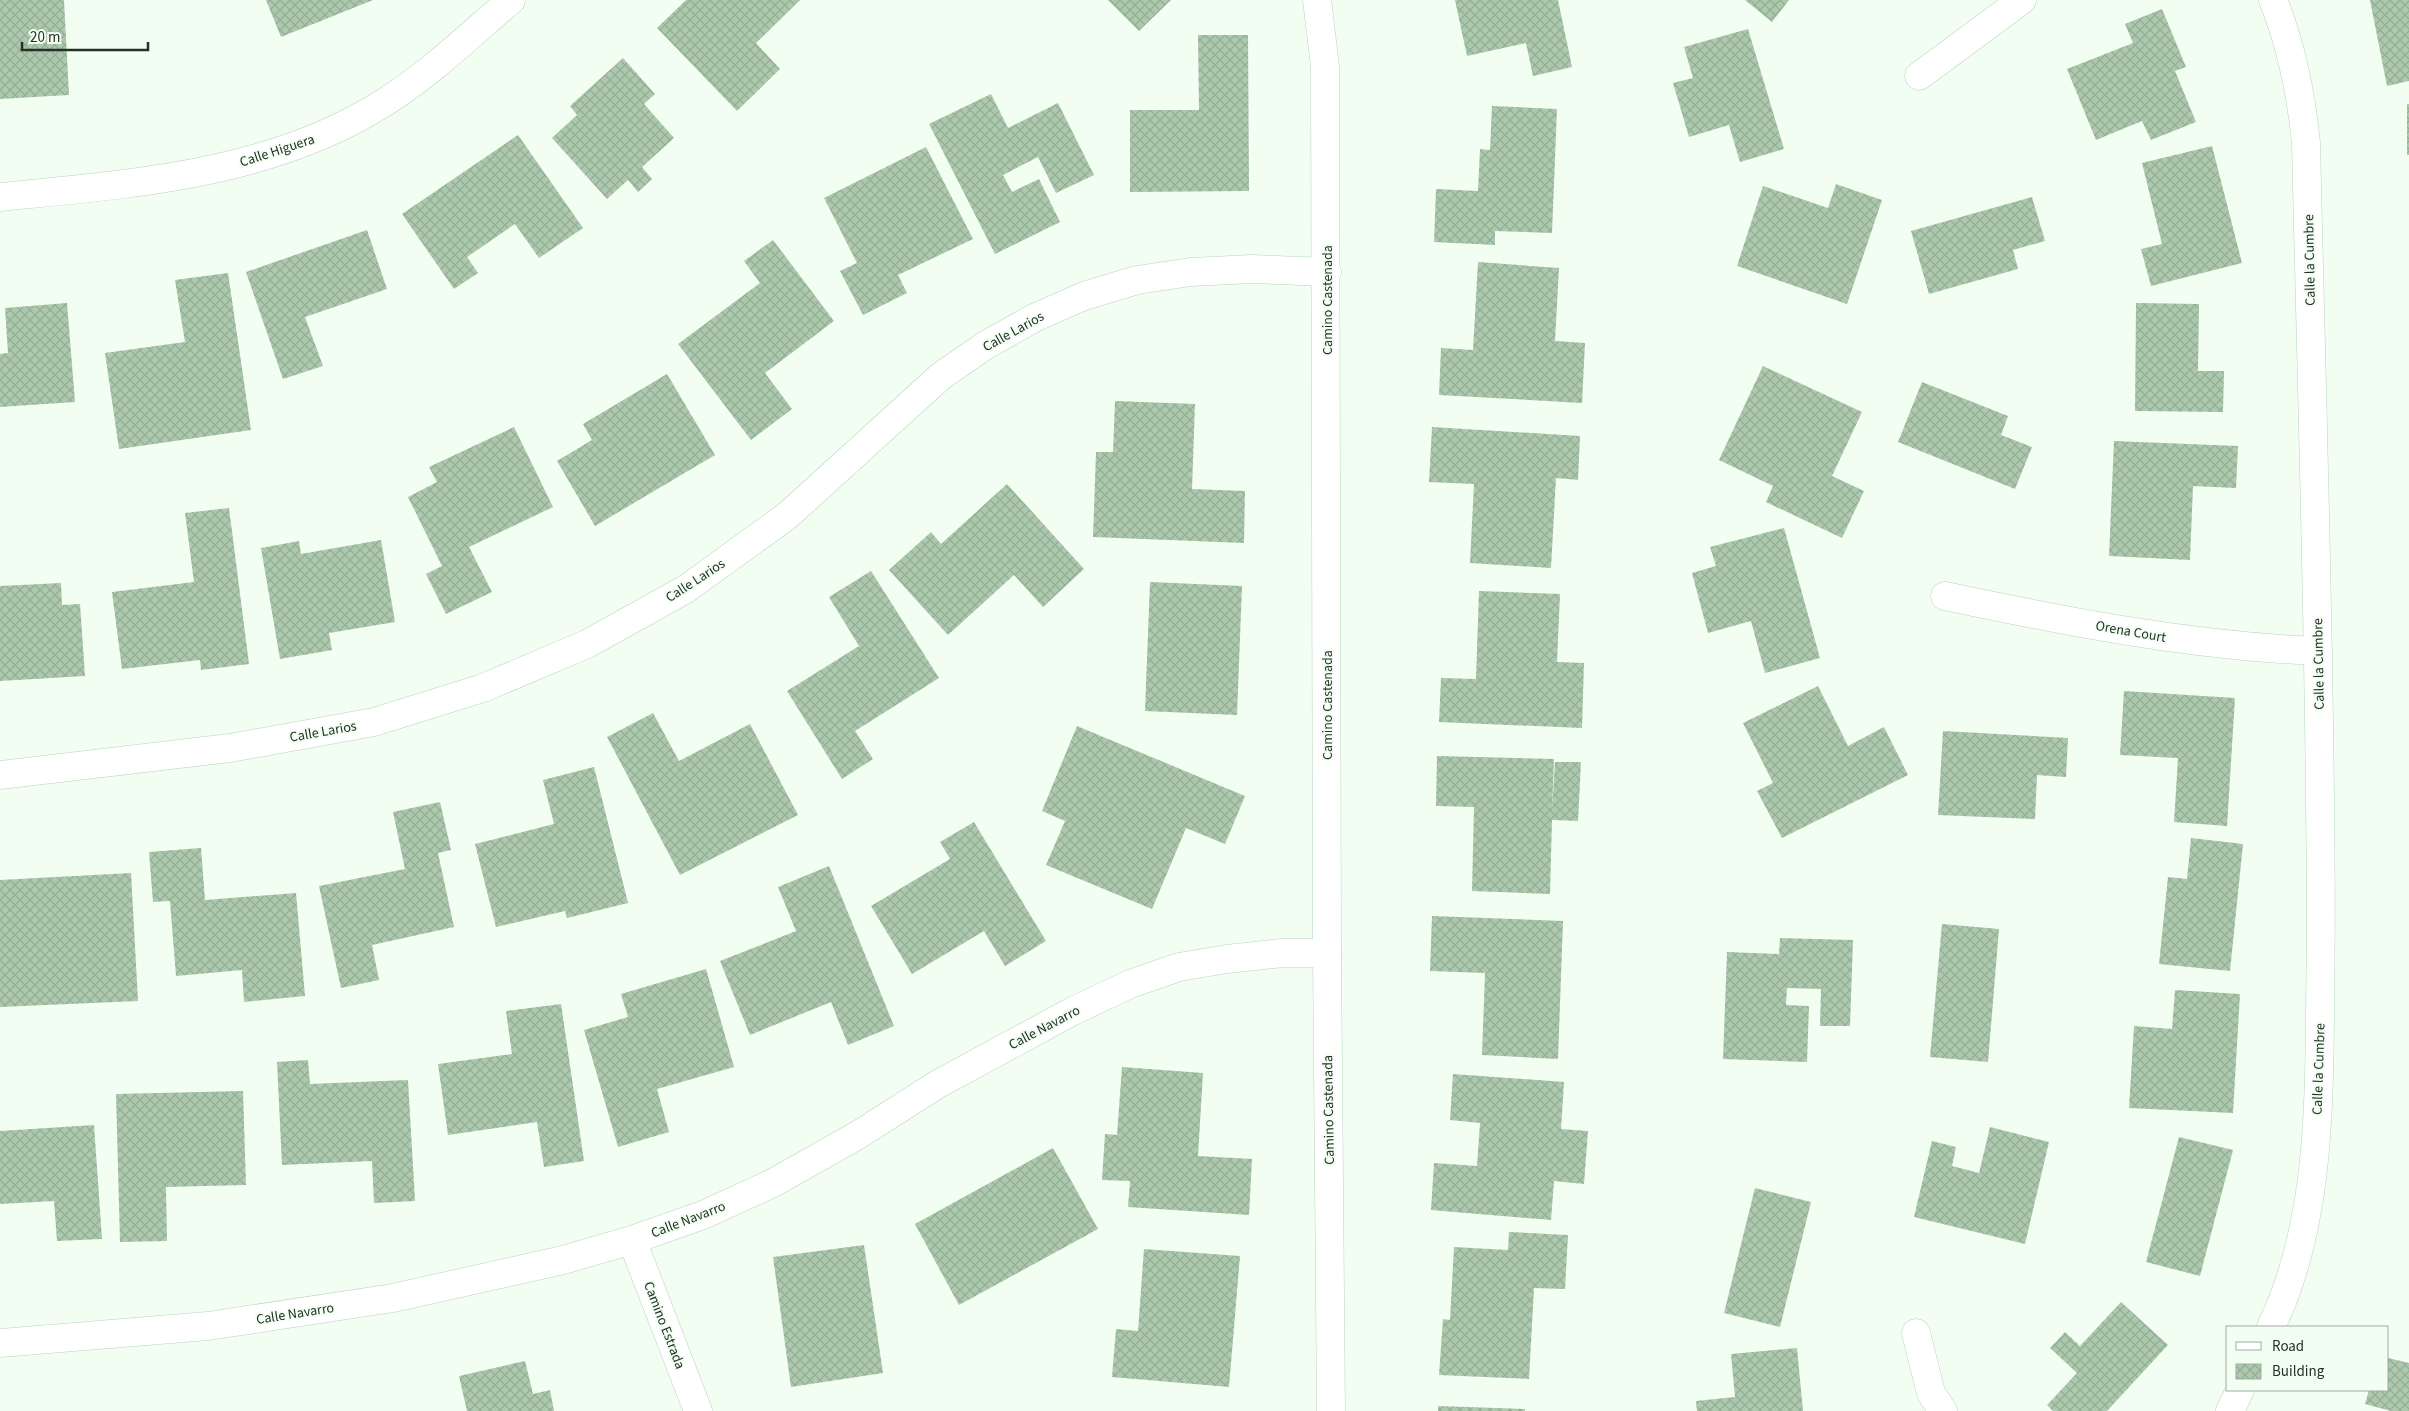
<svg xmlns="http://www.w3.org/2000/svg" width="2409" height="1411" font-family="'Source Sans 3',sans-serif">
<defs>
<pattern id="building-cross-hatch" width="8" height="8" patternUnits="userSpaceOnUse" patternTransform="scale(1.25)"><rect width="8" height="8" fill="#acc9ad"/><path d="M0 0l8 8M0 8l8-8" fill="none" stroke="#94ad95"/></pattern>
</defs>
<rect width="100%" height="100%" fill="#f2fef2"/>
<g fill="url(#building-cross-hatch)">
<polygon points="0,0 64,0 69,95 0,99"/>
<polygon points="266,0 373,0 281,37"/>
<polygon points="686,0 800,0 756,43 780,69 737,111 657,28"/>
<polygon points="1108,0 1171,0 1139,31"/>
<polygon points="1455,0 1558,0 1572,67 1533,76 1526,43 1467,56"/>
<polygon points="1745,0 1789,0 1772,22"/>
<polygon points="2370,0 2409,0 2409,81 2387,86"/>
<polygon points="2162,9 2186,67 2175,71 2196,122 2151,140 2142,121 2096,140 2067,69 2133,43 2125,24"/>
<polygon points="1748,29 1784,149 1740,162 1729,125 1689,137 1673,83 1693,78 1684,47"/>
<polygon points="1198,35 1248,35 1249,191 1130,192 1130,110 1199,110"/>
<polygon points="623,58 655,94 644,104 674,138 642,167 652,179 638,192 628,180 607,199 552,138 577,115 570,106"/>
<polygon points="991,94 1008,128 1058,103 1094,175 1056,193 1038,157 1003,175 1012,192 1039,179 1060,222 995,254 929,124"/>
<rect x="2407" y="104" width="2" height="51"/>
<polygon points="1492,106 1557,109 1552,233 1495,231 1495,245 1434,242 1436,189 1478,191 1480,149 1490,150"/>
<polygon points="518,135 583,228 539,258 515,224 467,257 478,273 454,289 402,214"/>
<polygon points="2212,146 2242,263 2151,286 2141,249 2162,244 2142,163"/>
<polygon points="926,147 973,239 898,275 907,293 863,315 840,271 857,263 824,198"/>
<polygon points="1836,184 1882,200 1847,304 1737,266 1763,186 1828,208"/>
<polygon points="2032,197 2045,241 2013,250 2018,269 1929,294 1911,231"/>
<polygon points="367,230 387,289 305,317 323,366 283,379 246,272"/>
<polygon points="773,240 834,321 765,373 792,409 751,440 678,344 760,283 744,261"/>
<polygon points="1478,262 1559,268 1555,341 1585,343 1582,403 1439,395 1441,348 1473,350"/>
<polygon points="228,273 251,430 119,449 105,353 185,342 175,280"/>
<polygon points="67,303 75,402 0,407 0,354 8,353 5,308"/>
<polygon points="2136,303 2199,304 2198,371 2224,371 2223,412 2135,411"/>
<polygon points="1763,366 1862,412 1832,476 1864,491 1842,538 1766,502 1773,486 1719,460"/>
<polygon points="667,374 715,455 595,526 557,461 592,440 583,424"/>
<polygon points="1922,382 2008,416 2001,435 2032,447 2015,489 1898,442"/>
<polygon points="1115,401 1195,404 1192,489 1245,491 1244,543 1093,537 1096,452 1113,452"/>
<polygon points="514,427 553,507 469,547 492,592 446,614 426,574 442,566 408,497 437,482 429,467"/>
<polygon points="1432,427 1580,436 1578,480 1556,478 1551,568 1470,563 1474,484 1429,482"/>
<polygon points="2114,441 2238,446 2236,488 2193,486 2190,560 2109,556"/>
<polygon points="1007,484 1084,569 1043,607 1014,575 948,635 889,570 931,532 941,544"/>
<polygon points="229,508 249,664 201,670 200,660 122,669 112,592 194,582 185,513"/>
<polygon points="1784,528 1820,658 1765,673 1751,621 1708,633 1692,573 1716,566 1710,547"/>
<polygon points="381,540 395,622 329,633 332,650 280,659 261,548 299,541 301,554"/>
<polygon points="871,571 939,678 855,731 873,759 842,779 787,691 859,646 829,597"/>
<polygon points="1150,582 1242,586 1237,715 1145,711"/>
<polygon points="61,583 62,605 80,604 85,676 0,681 0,586"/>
<polygon points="1479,591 1560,594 1557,662 1584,663 1582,728 1439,722 1441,678 1476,679"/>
<polygon points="1818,686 1848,746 1884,727 1908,775 1782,838 1757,791 1773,783 1743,723"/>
<polygon points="2124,691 2235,698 2227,826 2174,822 2178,758 2120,755"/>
<polygon points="653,713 679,761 750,724 798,815 680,875 607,737"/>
<polygon points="1077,726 1245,796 1225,844 1186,828 1152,909 1046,865 1065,821 1042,811"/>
<polygon points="1943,731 2068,738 2066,777 2037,775 2035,819 1938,815"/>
<polygon points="1437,756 1554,759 1552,811 1555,762 1581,762 1578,821 1552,820 1550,894 1472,891 1474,807 1436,806"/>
<polygon points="594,767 628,903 567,918 565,911 496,927 475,844 554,824 543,780"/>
<polygon points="440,802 451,850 438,853 454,927 372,945 379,980 341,988 319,886 405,869 393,812"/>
<polygon points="974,822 1046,941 1005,966 984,931 912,974 871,906 950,859 940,842"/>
<polygon points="2191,838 2243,844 2230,971 2159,964 2168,877 2187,879"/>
<polygon points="201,848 205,900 296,893 305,996 244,1002 242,970 176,976 170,901 153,902 149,852"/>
<polygon points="829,866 894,1026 848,1045 831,1002 750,1035 720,961 796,931 778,887"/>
<polygon points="131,873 138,1001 0,1007 0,880"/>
<polygon points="1432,916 1563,921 1558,1059 1482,1055 1485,973 1430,971"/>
<polygon points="1942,924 1999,929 1988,1062 1930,1057"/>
<polygon points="1780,938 1853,940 1850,1026 1820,1026 1821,989 1787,988 1786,1005 1809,1006 1807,1062 1723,1059 1727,952 1779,954"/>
<polygon points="706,969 734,1067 657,1089 669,1132 618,1147 584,1030 628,1017 621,994"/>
<polygon points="2175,990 2240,994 2233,1113 2129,1108 2134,1026 2172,1029"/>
<polygon points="561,1004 584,1161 544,1167 537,1122 448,1135 438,1064 512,1054 506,1011"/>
<polygon points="308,1060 310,1084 408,1080 415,1201 374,1203 372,1161 282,1165 277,1062"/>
<polygon points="1122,1067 1203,1073 1198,1156 1252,1159 1249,1215 1128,1207 1130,1181 1102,1180 1105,1134 1117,1135"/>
<polygon points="1453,1074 1564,1082 1561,1129 1588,1131 1584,1184 1554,1181 1551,1220 1431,1210 1434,1163 1477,1166 1480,1123 1450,1120"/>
<polygon points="243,1091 246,1185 166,1187 167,1241 120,1242 116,1094"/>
<polygon points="94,1125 102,1239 57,1241 54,1201 0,1204 0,1131"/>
<polygon points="1990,1127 2049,1142 2025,1244 1914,1217 1932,1141 1956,1147 1952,1166 1979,1173"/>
<polygon points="2179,1137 2233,1150 2200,1276 2146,1262"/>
<polygon points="1053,1148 1098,1229 959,1305 915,1224"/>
<polygon points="1755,1188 1811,1202 1780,1327 1724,1313"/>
<polygon points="1509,1232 1568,1235 1565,1289 1534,1288 1529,1379 1439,1375 1443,1319 1450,1320 1454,1247 1508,1250"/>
<polygon points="864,1245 883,1373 791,1387 773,1257"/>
<polygon points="1144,1249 1240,1256 1229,1387 1112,1377 1116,1329 1138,1331"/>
<polygon points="2121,1302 2168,1345 2107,1411 2053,1411 2047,1405 2077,1373 2050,1348 2065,1332 2080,1346"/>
<polygon points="1797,1348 1803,1411 1697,1411 1696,1401 1735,1397 1731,1354"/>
<polygon points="2388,1358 2409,1363 2409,1411 2391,1411 2365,1404 2369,1390 2388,1390"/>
<polygon points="525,1361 533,1394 550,1390 554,1411 467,1411 459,1376"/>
<polygon points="1438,1406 1525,1409 1525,1411 1438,1411"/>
</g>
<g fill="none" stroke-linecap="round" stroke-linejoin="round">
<defs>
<g id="minor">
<polyline points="1317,0 1325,66 1327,953 1331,1411"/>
<polyline points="1919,76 2022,0"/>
<path d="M0 197C131 184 271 175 385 102 431 73 470 35 511 0"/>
<path d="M1945 596C2068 622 2192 646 2318 651"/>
<polyline points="0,775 230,748 374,722 483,688 587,644 686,589 787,516 941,376 986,345 1034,318 1084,296 1137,280 1191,272 1252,269 1327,272"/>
<polyline points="632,1240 698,1411"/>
<path d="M2271 1327C2317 1232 2319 1120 2320 1017 2321 945 2321 873 2320 801 2318 582 2311 362 2306 143 2301 93 2292 47 2273 0"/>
<polyline points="1916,1333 1931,1393 1943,1411"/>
<polyline points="0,1343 208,1326 393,1298 563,1260 632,1240 703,1215 773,1183 858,1135 938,1084 1073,1011 1130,984 1179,967 1227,959 1283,953 1327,953"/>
<polyline points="2230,1411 2240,1390"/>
</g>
</defs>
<use href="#minor" stroke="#b8d5b9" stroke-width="29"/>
<use href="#minor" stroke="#fff" stroke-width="28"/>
</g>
<g text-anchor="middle" stroke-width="4" stroke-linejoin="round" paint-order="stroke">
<g font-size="14" fill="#253126" stroke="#f2fef2">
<text transform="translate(277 150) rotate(-18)" y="5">Calle Higuera</text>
<text transform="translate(2309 260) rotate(-91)" y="5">Calle la Cumbre</text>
<text transform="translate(1327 300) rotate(-90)" y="5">Camino Castenada</text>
<text transform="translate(1013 331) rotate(-29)" y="5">Calle Larios</text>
<text transform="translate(695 580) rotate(-33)" y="5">Calle Larios</text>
<text transform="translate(2131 631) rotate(10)" y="5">Orena Court</text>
<text transform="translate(2318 664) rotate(-91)" y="5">Calle la Cumbre</text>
<text transform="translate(1327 705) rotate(-90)" y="5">Camino Castenada</text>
<text transform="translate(323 731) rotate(-10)" y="5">Calle Larios</text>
<text transform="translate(1044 1027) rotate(-28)" y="5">Calle Navarro</text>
<text transform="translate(2318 1069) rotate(-88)" y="5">Calle la Cumbre</text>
<text transform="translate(1328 1110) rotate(-91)" y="5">Camino Castenada</text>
<text transform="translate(688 1219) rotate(-21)" y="5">Calle Navarro</text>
<text transform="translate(295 1313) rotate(-9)" y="5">Calle Navarro</text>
<text transform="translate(665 1325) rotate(69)" y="5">Camino Estrada</text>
</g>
</g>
<rect x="2226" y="1326" width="162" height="65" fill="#f2fef2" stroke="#a0aca0"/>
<rect x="2236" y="1342" width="25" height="8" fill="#ffffff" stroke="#a0aca0"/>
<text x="2272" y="1351" font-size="15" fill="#253126">Road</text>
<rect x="2236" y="1364" width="25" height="15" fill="url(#building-cross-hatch)" stroke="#a0aca0"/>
<text x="2272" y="1376" font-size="15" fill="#253126">Building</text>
<path d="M22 42v8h126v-8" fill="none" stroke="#253126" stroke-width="2.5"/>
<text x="30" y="42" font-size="15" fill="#253126" stroke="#f2fef2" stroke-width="4" paint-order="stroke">20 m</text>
</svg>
